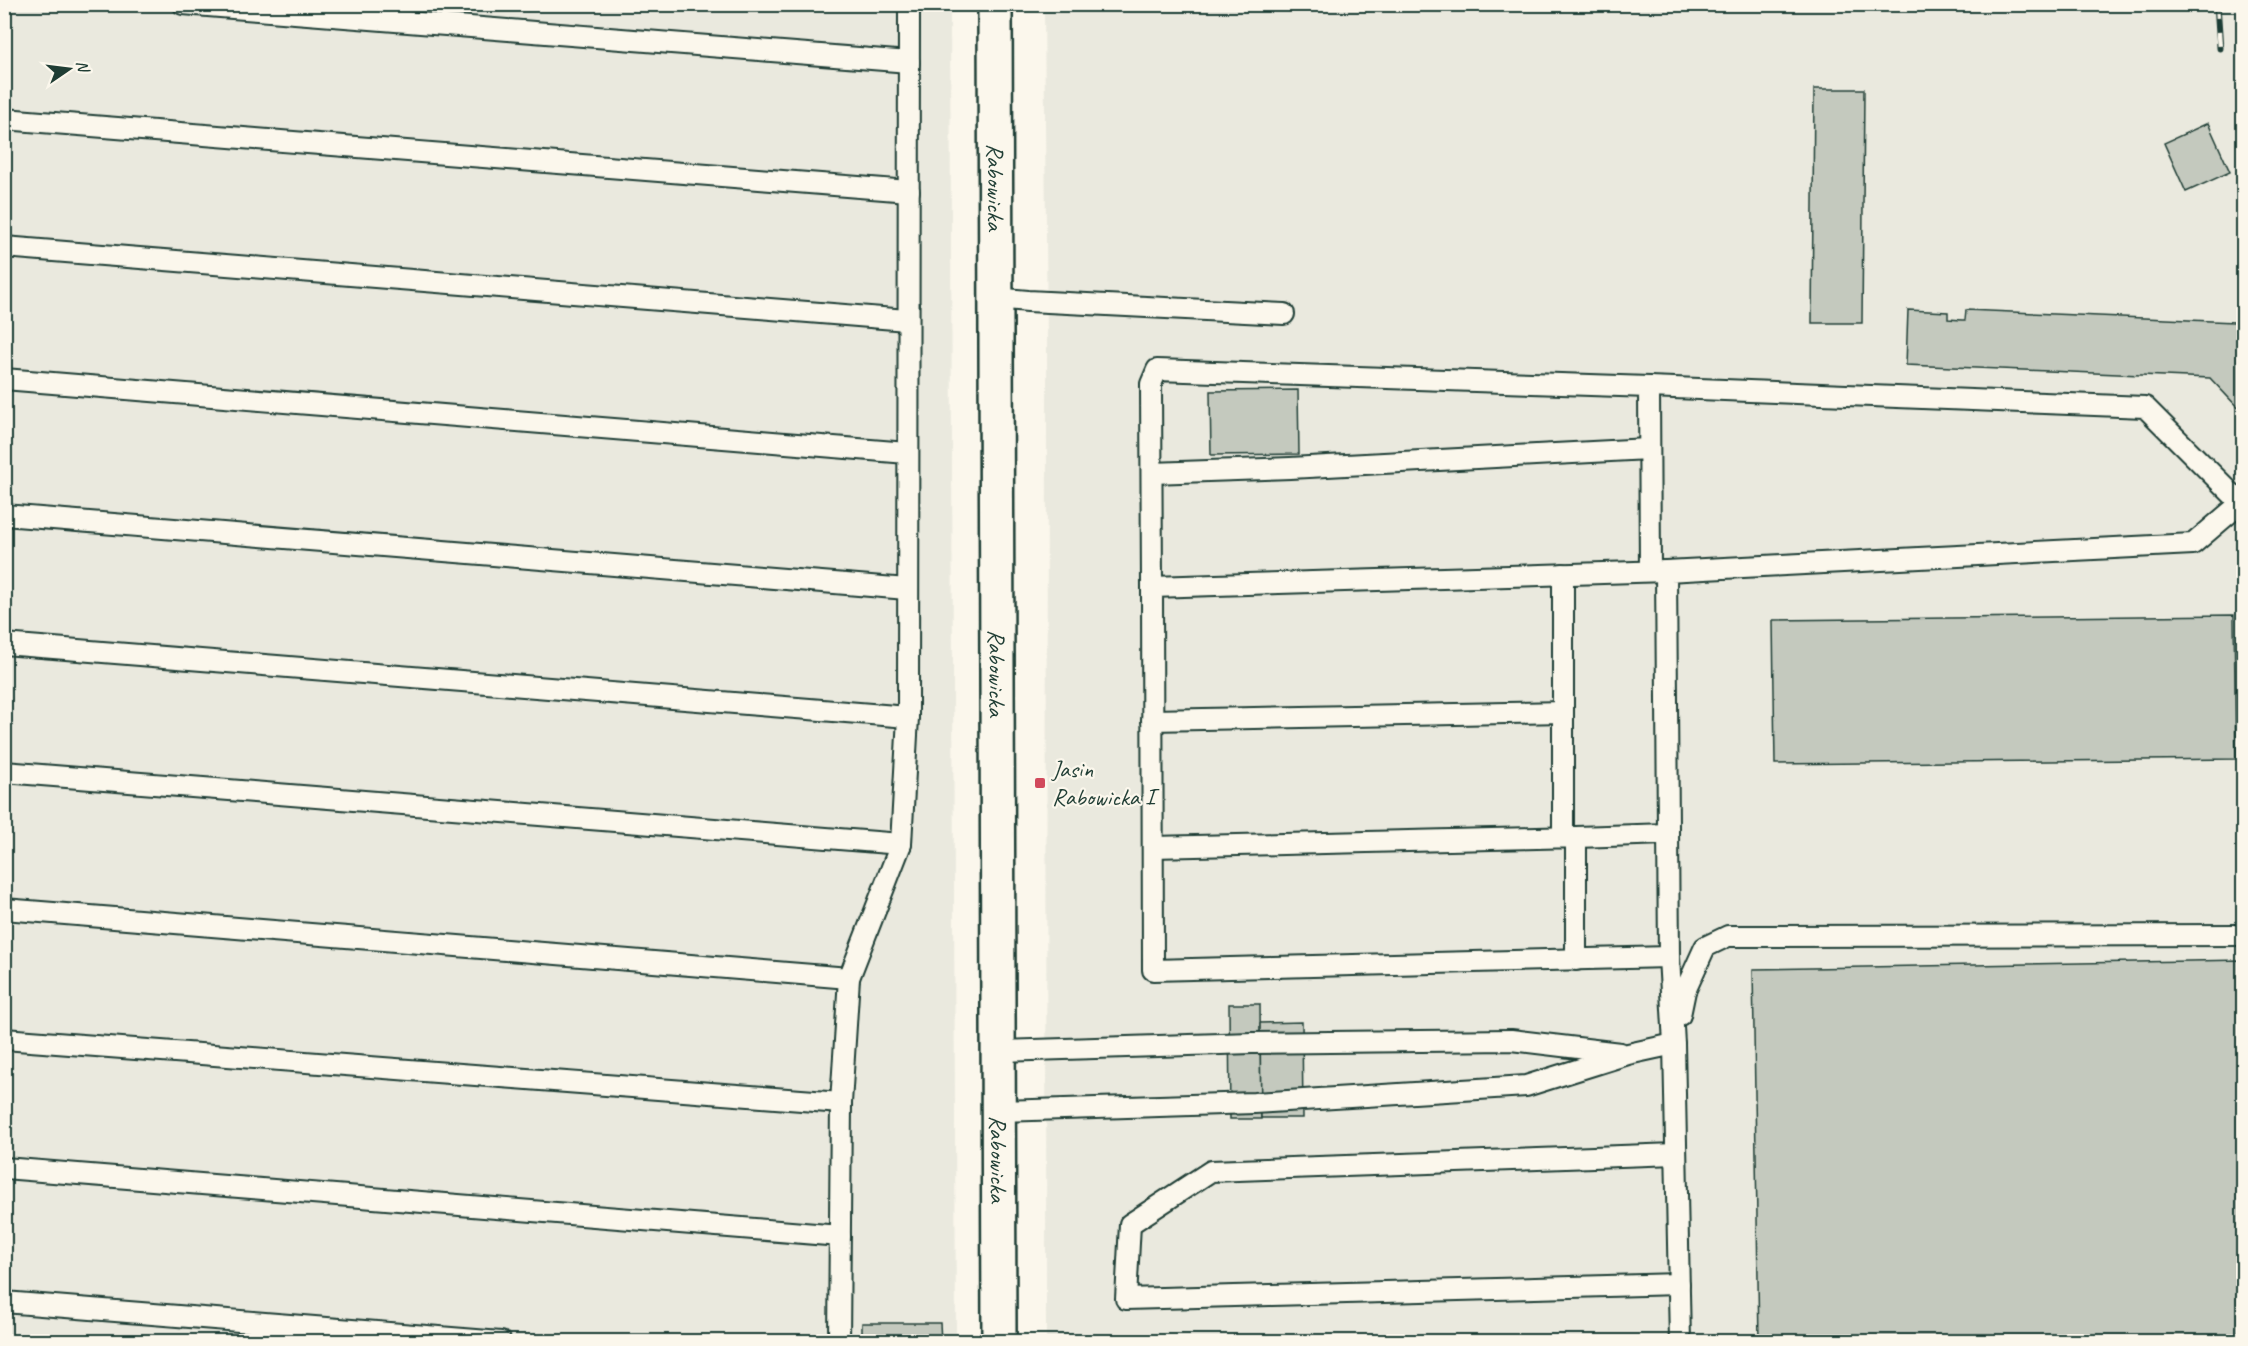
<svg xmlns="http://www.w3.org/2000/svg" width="2248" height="1346" font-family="Caveat,sans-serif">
<rect width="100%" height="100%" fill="#fbf7ec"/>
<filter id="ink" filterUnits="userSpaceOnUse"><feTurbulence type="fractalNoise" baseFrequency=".0167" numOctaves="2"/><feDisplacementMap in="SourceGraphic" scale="12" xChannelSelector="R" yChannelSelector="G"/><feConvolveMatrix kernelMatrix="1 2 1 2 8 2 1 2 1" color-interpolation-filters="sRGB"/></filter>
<g filter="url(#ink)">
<g fill="#eae9de">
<polygon points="5,5 950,5 956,1341 5,1342"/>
<polygon points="1044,5 2243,5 2243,1341 1046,1341 1047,346"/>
</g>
<g fill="#c4c9be" stroke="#1f3d34" stroke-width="1.5">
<polygon points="1814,89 1864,89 1862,323 1812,323"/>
<polygon points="2208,123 2230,172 2186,192 2164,143"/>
<polygon points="1908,310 1948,312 1948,319 1962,320 1965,320 1966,310 2234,322 2244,330 2244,414 2210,378 1906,365"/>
<polygon points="1298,390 1299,454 1211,455 1210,391"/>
<polygon points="2234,615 2236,759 1775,764 1773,620"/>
<polygon points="2244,960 2244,1342 1759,1342 1753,969"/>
<polygon points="1229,1004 1260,1004 1261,1119 1230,1119"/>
<polygon points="1302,1022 1303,1118 1261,1118 1260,1023"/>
<polygon points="862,1323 940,1323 941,1342 862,1342"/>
</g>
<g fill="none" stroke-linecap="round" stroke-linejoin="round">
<defs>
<g id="lane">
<polyline points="183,4 909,62"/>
<polyline points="4,119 909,191"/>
<polyline points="4,247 907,320"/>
<polyline points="996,298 1028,301 1284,314"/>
<polyline points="4,379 907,453"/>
<polyline points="1649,387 2145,407 2241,503"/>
<polyline points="1152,473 1290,468 1648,449"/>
<polyline points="4,515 907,589"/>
<polyline points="1666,571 1152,587 1153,970 1669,957"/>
<polyline points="1563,574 1563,837"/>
<polyline points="1152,587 1151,384 1157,370 1649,387 1650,571"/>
<polyline points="4,644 908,717"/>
<polyline points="1152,720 1563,712"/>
<polyline points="4,772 901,844"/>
<polyline points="1576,837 1668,834"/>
<polyline points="1153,847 1576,837 1576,960"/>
<polyline points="4,909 849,978"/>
<polyline points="1680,1015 1685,991 1705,947 1728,936 2244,935"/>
<polyline points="4,1039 841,1103"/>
<polyline points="999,1051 1252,1043 1511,1040 1620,1053"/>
<polyline points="998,1111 1254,1103 1526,1086 1628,1054 1674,1044"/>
<polyline points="1676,1154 1211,1171 1130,1224 1126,1299 1679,1284"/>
<polyline points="4,1168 840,1236"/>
<polyline points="4,1302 501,1342"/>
<polyline points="839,1342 841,1103 849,978 901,844 908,717 909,4"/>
<polyline points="1680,1342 1674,1044 1669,957 1666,571 2193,544 2241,503 2244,506"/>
</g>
<g id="secondary">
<path id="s1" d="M995 4 999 1342"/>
</g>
</defs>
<use href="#lane" stroke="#1f3d34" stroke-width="24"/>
<use href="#secondary" stroke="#1f3d34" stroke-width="38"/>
<use href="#lane" stroke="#fbf7ec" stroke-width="20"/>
<use href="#secondary" stroke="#fbf7ec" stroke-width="33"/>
<defs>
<polyline id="rail" points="2217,4 2220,48"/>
</defs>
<use href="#rail" stroke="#1f3d34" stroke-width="7"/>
<use href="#rail" stroke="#fbf7ec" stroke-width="4.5" stroke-dasharray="14" stroke-linecap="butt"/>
</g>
</g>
<rect fill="#d1495b" stroke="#fbf7ec" stroke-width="2" x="1034" y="777" width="12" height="12" rx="3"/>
<g text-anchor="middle" stroke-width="4.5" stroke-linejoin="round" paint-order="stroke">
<g font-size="24" fill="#1f3d34" stroke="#fbf7ec">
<text dy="8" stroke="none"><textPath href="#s1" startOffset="183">Rabowicka</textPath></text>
<text dy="8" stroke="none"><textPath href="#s1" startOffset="669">Rabowicka</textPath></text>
<text dy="8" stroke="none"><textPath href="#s1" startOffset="1155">Rabowicka</textPath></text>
</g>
<g font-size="24" fill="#1f3d34" stroke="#fbf7ec" text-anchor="start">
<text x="1052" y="777">Jasin<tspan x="1052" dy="28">Rabowicka I</tspan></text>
</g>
</g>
<rect width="2248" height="1346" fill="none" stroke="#fbf7ec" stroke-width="24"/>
<rect x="12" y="12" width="2224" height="1322" fill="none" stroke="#1f3d34" stroke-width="2" filter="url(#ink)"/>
<g transform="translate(69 69) rotate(76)" stroke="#fbf7ec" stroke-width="4.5" paint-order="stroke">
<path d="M0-4.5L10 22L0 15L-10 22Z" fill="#1f3d34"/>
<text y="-9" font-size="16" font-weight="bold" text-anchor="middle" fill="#1f3d34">N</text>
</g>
</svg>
